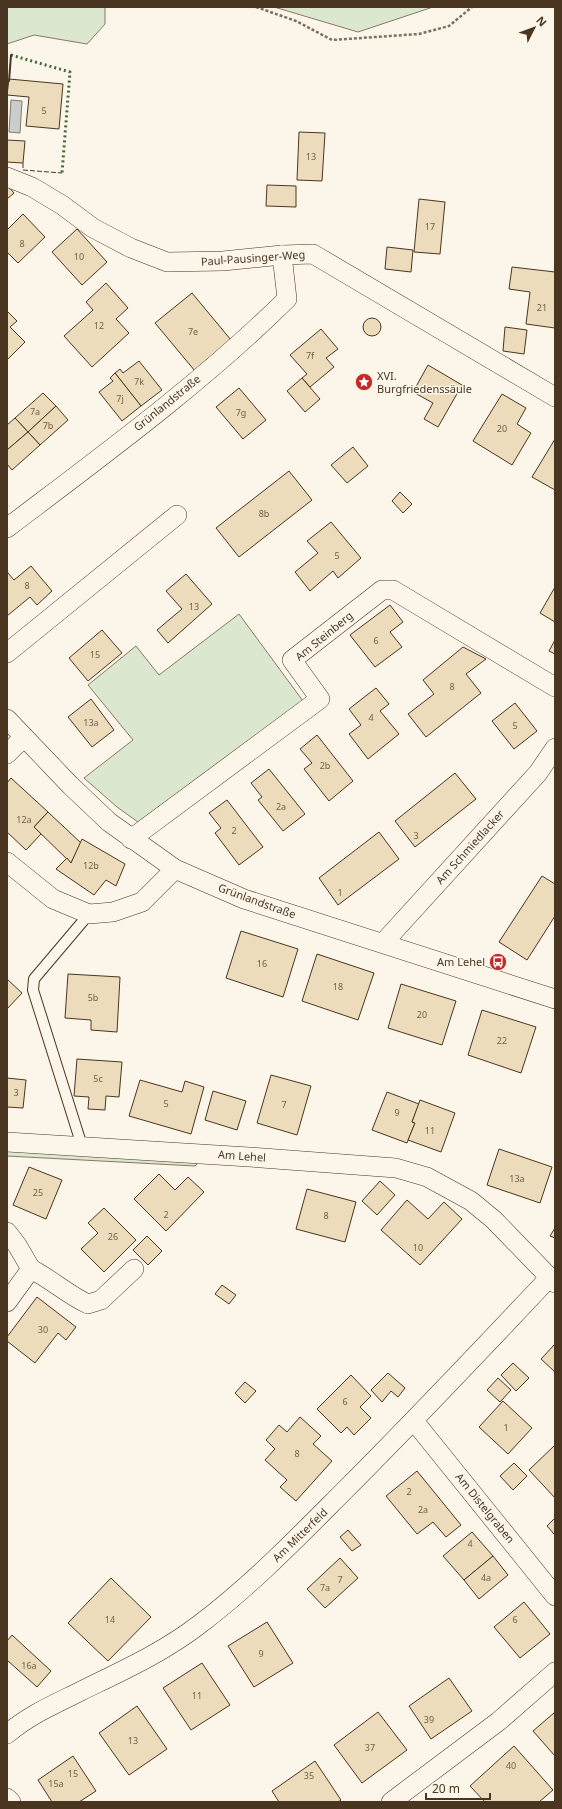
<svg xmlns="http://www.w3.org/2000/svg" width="562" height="1809" font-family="'Noto Sans',sans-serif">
<rect width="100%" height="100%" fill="#fbf6e9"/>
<g fill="#dce7d0" stroke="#887966">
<polygon points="7,7 105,7 105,24 87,44 34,35 7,44"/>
<polygon points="274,7 433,7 358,32"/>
<polygon points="239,614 303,701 138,822 117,807 84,778 133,740 88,685 136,646 159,675"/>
<polygon points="7,1149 202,1159 195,1166 7,1156"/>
</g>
<polygon fill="#c9cecd" stroke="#887966" points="11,100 22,101 20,133 9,132"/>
<g fill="#ecdcbc" stroke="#4a3520">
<polygon points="9,79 63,84 59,129 26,126 29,97 7,95"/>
<polygon points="299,132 325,133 322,181 297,180"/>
<polygon points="7,140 25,141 23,163 7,162"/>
<polygon points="7,185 14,193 7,199"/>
<polygon points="267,185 296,186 296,207 266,206"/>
<polygon points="419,199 445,202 440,254 414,252"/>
<polygon points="23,214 45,237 18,263 7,252 7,230"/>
<polygon points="77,229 107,262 82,285 52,252"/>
<polygon points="387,247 413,250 411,272 385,269"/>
<polygon points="512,267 555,272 555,328 526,324 530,292 509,289"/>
<polygon points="106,283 128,308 116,319 129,333 92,367 64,336 93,310 86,302"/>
<polygon points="192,293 231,340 195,371 155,323"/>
<polygon points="7,311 17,321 10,327 25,342 7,360"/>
<circle cx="372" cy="327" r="9"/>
<polygon points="505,327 527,330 524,354 503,351"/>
<polygon points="321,329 338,349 326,358 334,367 310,387 302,378 307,374 290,355"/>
<polygon points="139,361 162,390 141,406 115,373 120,369 123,373"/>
<polygon points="428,365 462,385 438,427 424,419 433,403 413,392"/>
<polygon points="115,373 141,406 122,421 99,392 113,381 110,378"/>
<polygon points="302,378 320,399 305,412 287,391"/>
<polygon points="239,388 266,420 243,439 216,407"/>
<polygon points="43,393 56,406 28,432 15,418"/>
<polygon points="502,394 526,408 517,424 531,433 512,465 473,441"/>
<polygon points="56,406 68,420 40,445 28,432"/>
<polygon points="15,418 28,432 7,450 7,425"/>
<polygon points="28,432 40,445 12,470 7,464 7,450"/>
<polygon points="555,439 555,490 532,477"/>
<polygon points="353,447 368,466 347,483 331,465"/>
<polygon points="289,471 312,500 239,557 216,528"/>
<polygon points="400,492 412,504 403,513 392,501"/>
<polygon points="331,522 361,558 338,578 333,571 310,591 295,572 318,553 307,541"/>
<polygon points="31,566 52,591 37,605 30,597 7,616 7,574 8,573 14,580"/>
<polygon points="186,574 212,604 168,643 157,630 182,609 166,591"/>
<polygon points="555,587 555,622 540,613"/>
<polygon points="390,605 403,622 390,632 402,647 375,667 350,635"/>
<polygon points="102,630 122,653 88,681 69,658"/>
<polygon points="555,640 555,654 549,651"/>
<polygon points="463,647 486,659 466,674 481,693 426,737 408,714 434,694 423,680"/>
<polygon points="376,688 389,704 380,711 399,734 368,759 349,734 361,725 349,709"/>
<polygon points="91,699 114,730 92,747 68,717"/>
<polygon points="515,703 537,731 514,749 492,721"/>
<polygon points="317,735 353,781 329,801 304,769 312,763 300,749"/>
<polygon points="269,769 305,814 283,831 258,800 262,797 251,783"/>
<polygon points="455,773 476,799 415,847 395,821"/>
<polygon points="11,778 48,812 34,827 41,834 26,850 7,832 7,783"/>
<polygon points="227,800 263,847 239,865 215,833 221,828 209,813"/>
<polygon points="48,812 81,843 71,863 34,827"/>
<polygon points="379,832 399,859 338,905 319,878"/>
<polygon points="82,839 125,864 116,886 106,880 94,895 56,869 67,858 71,863"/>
<polygon points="542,876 555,884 555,916 527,960 499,942"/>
<polygon points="241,931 298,949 283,997 226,978"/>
<polygon points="317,954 374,973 358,1020 302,1001"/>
<polygon points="68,974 120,977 117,1032 91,1030 91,1020 65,1018"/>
<polygon points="7,979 22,993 7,1009"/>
<polygon points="401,984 456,1001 442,1045 388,1028"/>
<polygon points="482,1010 536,1027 521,1073 468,1055"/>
<polygon points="77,1059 122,1062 119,1097 106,1096 105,1110 88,1109 89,1097 74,1096"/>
<polygon points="271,1075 311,1086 297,1135 257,1123"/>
<polygon points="7,1078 26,1080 23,1108 7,1107"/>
<polygon points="140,1080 182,1092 185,1081 204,1087 191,1134 129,1116"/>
<polygon points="213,1091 246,1101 237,1130 205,1120"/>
<polygon points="387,1092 419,1104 412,1122 415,1123 407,1143 372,1130"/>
<polygon points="420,1100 455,1113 441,1152 408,1140 415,1123 412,1122"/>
<polygon points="499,1149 552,1167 540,1203 487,1185"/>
<polygon points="29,1167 62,1180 46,1219 13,1205"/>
<polygon points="159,1174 175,1190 188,1177 204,1192 166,1231 134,1199"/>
<polygon points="380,1181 395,1195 377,1215 362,1201"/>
<polygon points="307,1189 356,1202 345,1242 296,1229"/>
<polygon points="407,1200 428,1219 444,1202 462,1219 420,1265 381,1230"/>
<polygon points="104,1208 136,1240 104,1272 81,1249 98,1233 88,1223"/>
<polygon points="555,1228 555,1238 550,1236"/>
<polygon points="147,1236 162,1251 148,1265 133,1250"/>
<polygon points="222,1285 236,1295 229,1304 215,1294"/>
<polygon points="37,1297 76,1327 66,1340 58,1333 35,1363 7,1341 7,1337"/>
<polygon points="555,1344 555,1372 541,1359"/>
<polygon points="513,1363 529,1378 516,1391 501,1375"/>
<polygon points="388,1373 405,1388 398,1397 391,1391 382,1402 371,1390"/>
<polygon points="351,1375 371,1396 360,1407 371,1418 354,1435 347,1427 341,1433 317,1409"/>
<polygon points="498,1378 511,1390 500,1402 487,1390"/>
<polygon points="245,1382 256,1391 245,1403 235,1393"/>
<polygon points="503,1401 532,1428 508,1454 479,1427"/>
<polygon points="300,1417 321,1436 313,1444 332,1461 296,1501 280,1487 287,1480 265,1460 275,1449 266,1440 279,1425 287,1432"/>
<polygon points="555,1445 555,1498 529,1470"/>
<polygon points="514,1463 527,1476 513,1490 500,1476"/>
<polygon points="417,1471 461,1525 446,1537 433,1522 417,1534 386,1496"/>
<polygon points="555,1518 555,1535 547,1526"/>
<polygon points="348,1530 361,1545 352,1551 340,1537"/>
<polygon points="472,1532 493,1556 464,1580 443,1556"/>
<polygon points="493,1556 508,1575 479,1599 464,1580"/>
<polygon points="340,1558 358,1578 325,1608 307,1589"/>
<polygon points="111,1578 151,1617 108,1661 68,1623"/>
<polygon points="524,1602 550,1634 520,1658 494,1627"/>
<polygon points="267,1622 293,1663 254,1687 228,1646"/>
<polygon points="12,1635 51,1671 37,1687 7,1660 7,1641"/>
<polygon points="202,1663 230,1705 191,1730 163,1688"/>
<polygon points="449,1678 472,1711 431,1739 409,1706"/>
<polygon points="137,1706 167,1749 129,1775 99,1733"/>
<polygon points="378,1712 407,1750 362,1783 334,1745"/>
<polygon points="555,1712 555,1756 533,1731"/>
<polygon points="514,1746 553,1790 539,1802 485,1802 470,1786"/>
<polygon points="73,1756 96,1791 79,1802 52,1802 38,1780"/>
<polygon points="315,1761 341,1800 338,1802 279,1802 272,1791"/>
</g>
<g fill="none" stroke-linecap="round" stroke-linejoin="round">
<defs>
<polyline id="lane" points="82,1146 33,990 34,979 89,914"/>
<g id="street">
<polyline points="7,177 32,187 62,205 93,228 131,248 167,262 223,261 282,255 313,254 555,397"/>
<path d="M7 528C102 456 202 383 287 299L282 255"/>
<polyline points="7,653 177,515"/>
<polyline points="7,719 70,785 109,822 175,869 244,899 555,999"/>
<polyline points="7,754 24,737"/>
<polyline points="131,839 320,699 292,660 382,590 393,590 555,687"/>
<polyline points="7,862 53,899 89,914 113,912 142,902 175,869"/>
<polyline points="383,943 538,773 555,748"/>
<polyline points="7,1142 249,1157 396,1168 427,1177 471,1201 494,1220 555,1283"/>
<polyline points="7,1232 17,1245 31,1269 7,1302"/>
<path d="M31 1269C51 1279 68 1295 88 1304L101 1300 134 1269"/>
<polyline points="414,1421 555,1596"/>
<path d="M7 1734C29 1715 55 1704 81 1691 122 1671 164 1652 200 1624 253 1584 300 1535 347 1488 416 1419 482 1349 549 1278"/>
<polyline points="7,1798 11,1802"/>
<polyline points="391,1802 499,1721 555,1672"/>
</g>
</defs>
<use href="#lane" stroke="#4a3520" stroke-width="12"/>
<use href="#street" stroke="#4a3520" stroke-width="20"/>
<polyline stroke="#7f6f5c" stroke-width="2.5" stroke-dasharray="3 2" stroke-linecap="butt" points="256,7 296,21 332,40 419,34 449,26 472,7"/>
<use href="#lane" stroke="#fbf6e9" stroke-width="10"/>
<use href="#street" stroke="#fbf6e9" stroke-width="19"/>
<polyline stroke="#436837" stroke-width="3" stroke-dasharray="2 3" stroke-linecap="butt" points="11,55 70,72 62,173"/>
<polyline stroke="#4a3520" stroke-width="1" stroke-dasharray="5 2" stroke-linecap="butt" points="23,163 23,170 62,173"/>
<polyline stroke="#4a3520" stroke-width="2" points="9,81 11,55"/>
</g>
<defs>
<symbol id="sight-disc" viewBox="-11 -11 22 22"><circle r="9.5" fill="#c62828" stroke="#fbf6e9"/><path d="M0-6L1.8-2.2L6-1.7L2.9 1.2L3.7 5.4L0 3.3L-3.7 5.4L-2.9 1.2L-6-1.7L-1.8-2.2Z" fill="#fff"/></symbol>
<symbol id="bus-disc" viewBox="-11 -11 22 22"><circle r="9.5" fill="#c62828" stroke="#fbf6e9"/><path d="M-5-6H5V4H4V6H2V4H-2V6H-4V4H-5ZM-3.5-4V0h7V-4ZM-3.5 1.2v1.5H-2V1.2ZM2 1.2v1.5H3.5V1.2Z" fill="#fff"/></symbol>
</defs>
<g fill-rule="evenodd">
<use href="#sight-disc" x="354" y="372" width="20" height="20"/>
<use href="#bus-disc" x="488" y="952" width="20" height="20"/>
</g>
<g text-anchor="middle" stroke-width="3" stroke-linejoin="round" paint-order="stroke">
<g font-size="9" fill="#725f47">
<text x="44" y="114">5</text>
<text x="311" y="160">13</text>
<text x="430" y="230">17</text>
<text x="22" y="247">8</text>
<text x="79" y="260">10</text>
<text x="542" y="311">21</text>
<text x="99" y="329">12</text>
<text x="193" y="335">7e</text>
<text x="310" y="359">7f</text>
<text x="139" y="385">7k</text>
<text x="120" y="402">7j</text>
<text x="35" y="415">7a</text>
<text x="241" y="416">7g</text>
<text x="48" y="429">7b</text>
<text x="502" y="432">20</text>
<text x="264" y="517">8b</text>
<text x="337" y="559">5</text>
<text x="27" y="589">8</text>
<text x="194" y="610">13</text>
<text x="376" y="644">6</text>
<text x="95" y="658">15</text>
<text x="452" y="690">8</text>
<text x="371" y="721">4</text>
<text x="91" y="726">13a</text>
<text x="515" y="729">5</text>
<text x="325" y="769">2b</text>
<text x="281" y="810">2a</text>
<text x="24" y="823">12a</text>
<text x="234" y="834">2</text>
<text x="416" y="839">3</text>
<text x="91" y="869">12b</text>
<text x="340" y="896">1</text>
<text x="262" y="967">16</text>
<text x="338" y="990">18</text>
<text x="93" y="1001">5b</text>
<text x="422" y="1018">20</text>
<text x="502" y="1044">22</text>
<text x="98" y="1082">5c</text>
<text x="16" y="1096">3</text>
<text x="166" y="1107">5</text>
<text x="284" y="1108">7</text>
<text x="397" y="1116">9</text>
<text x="430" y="1134">11</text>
<text x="517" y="1182">13a</text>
<text x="38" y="1196">25</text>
<text x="166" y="1218">2</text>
<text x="326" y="1219">8</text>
<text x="113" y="1240">26</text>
<text x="418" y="1251">10</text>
<text x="43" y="1333">30</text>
<text x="345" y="1405">6</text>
<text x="506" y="1431">1</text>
<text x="297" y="1457">8</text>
<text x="409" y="1495">2</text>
<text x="423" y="1513">2a</text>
<text x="470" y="1547">4</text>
<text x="486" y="1581">4a</text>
<text x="340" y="1583">7</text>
<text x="325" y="1591">7a</text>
<text x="110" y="1623">14</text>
<text x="515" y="1623">6</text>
<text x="261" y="1657">9</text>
<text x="29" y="1669">16a</text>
<text x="197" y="1699">11</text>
<text x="429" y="1723">39</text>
<text x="133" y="1744">13</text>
<text x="370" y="1751">37</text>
<text x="511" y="1769">40</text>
<text x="73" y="1777">15</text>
<text x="309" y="1779">35</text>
<text x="56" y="1787">15a</text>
</g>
<g font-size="11" fill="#4a3520" stroke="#fbf6e9">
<text transform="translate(253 258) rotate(-4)" y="4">Paul-Pausinger-Weg</text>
<text transform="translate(167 403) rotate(-39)" y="4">Grünlandstraße</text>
<text transform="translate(324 636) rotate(-39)" y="4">Am Steinberg</text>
<text transform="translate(470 847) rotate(-48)" y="4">Am Schmiedlacker</text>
<text transform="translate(257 901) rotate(20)" y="4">Grünlandstraße</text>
<text transform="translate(242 1156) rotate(4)" y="4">Am Lehel</text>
<text transform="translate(485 1508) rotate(51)" y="4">Am Distelgraben</text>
<text transform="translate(300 1535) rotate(-44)" y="4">Am Mitterfeld</text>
</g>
<g font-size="11" fill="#4a3520" stroke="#fbf6e9" text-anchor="start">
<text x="377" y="380">XVI.<tspan x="377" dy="13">Burgfriedenssäule</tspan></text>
<text x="485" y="966" text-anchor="end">Am Lehel</text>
</g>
</g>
<rect width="562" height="1809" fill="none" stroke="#4a3520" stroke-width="16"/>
<g transform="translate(534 28) rotate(48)" stroke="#fbf6e9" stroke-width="3" paint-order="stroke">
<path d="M0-3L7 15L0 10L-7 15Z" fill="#4a3520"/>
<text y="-6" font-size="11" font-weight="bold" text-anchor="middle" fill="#4a3520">N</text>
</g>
<path d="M426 1793v6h64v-6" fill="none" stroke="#4a3520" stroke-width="2"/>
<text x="432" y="1793" font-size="12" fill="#4a3520" stroke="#fbf6e9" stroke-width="3" paint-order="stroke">20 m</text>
</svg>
